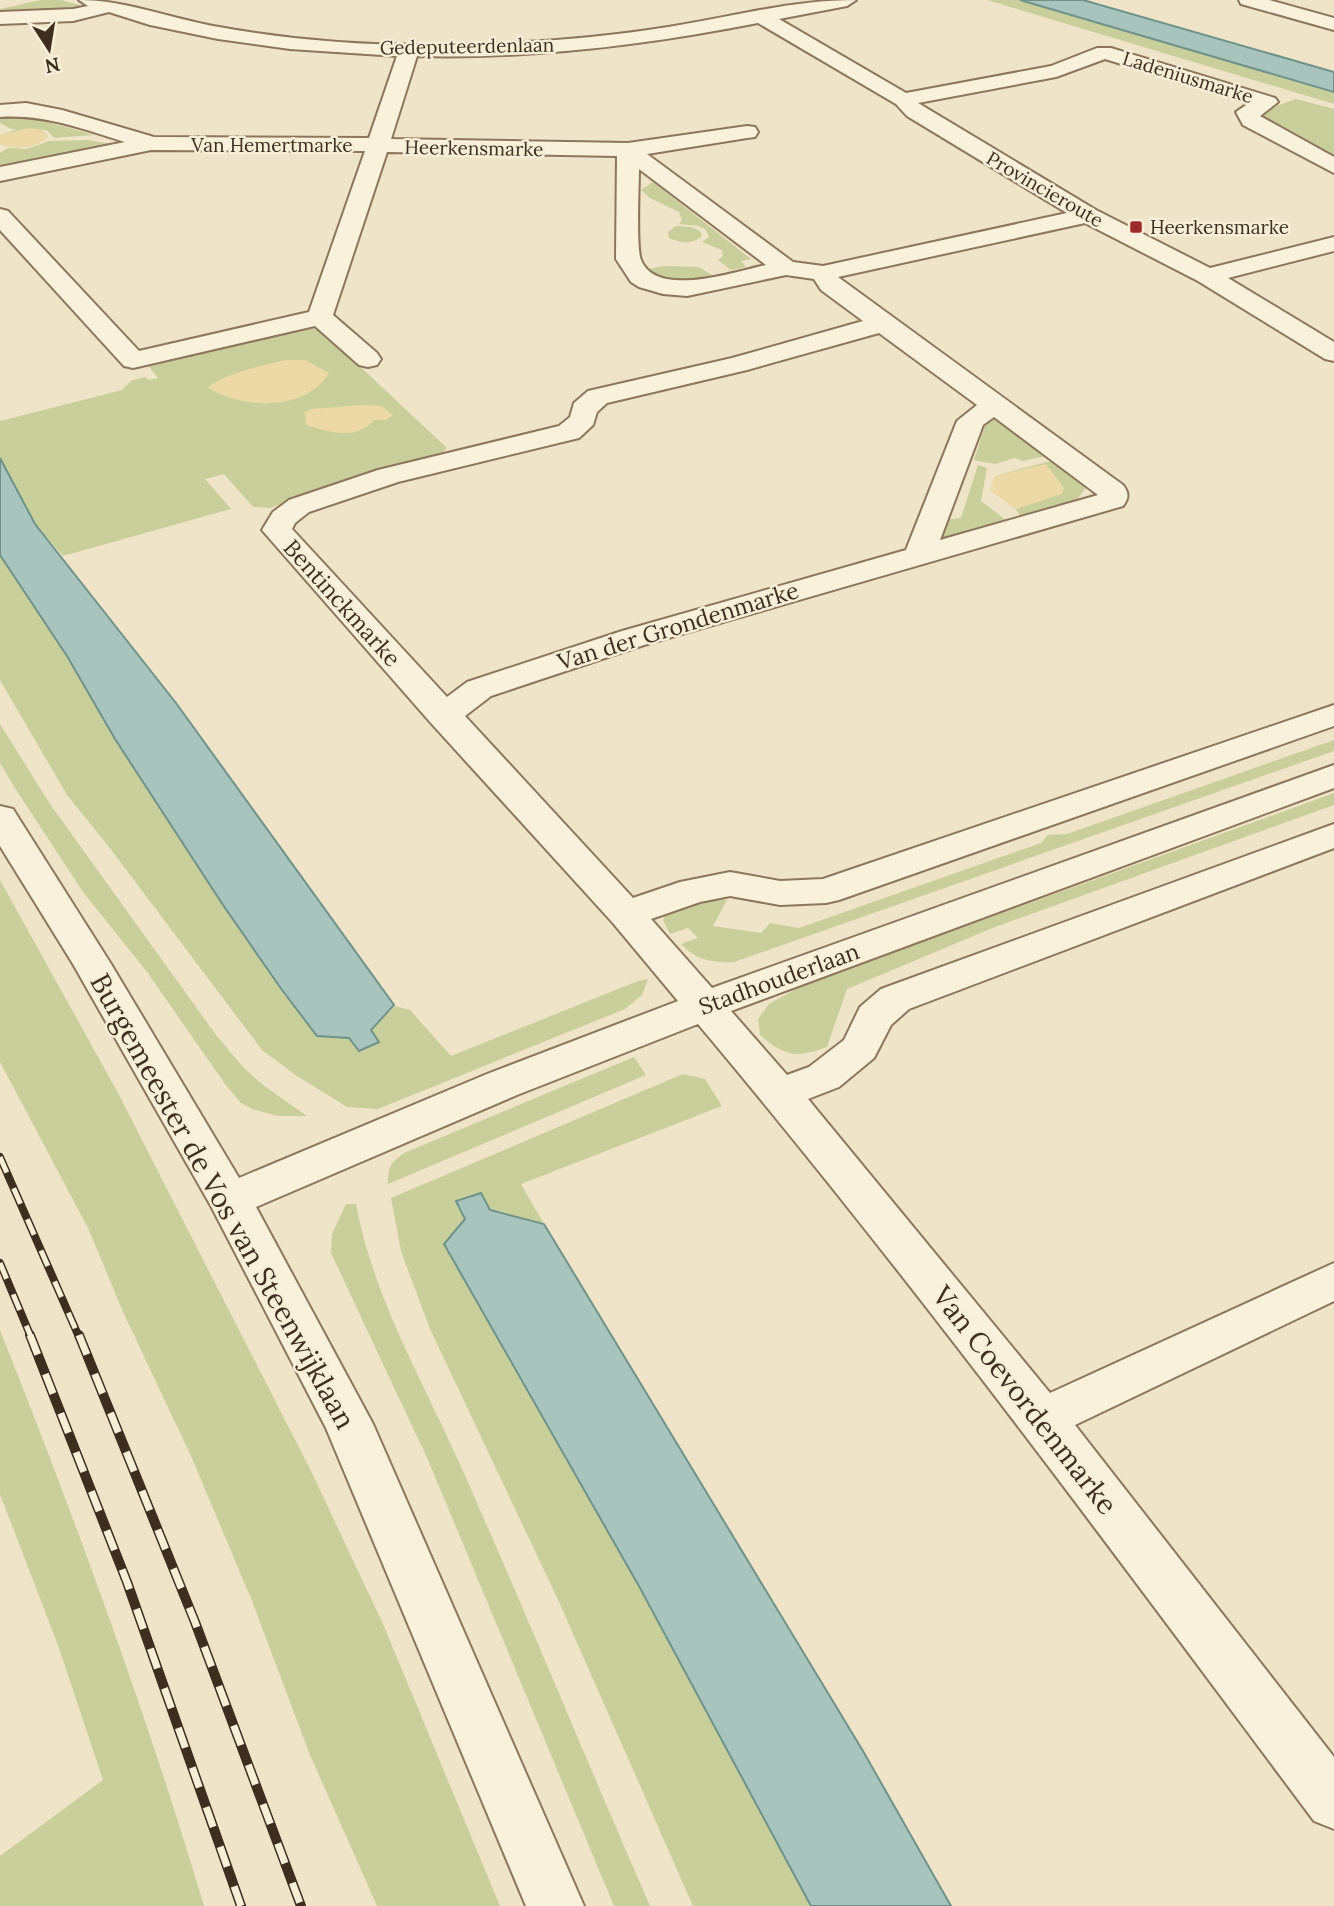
<svg xmlns="http://www.w3.org/2000/svg" width="1334" height="1906" font-family="Lora,serif">
<rect width="100%" height="100%" fill="#f0e4c8"/>
<g fill="#c9cf9b">
<polygon points="41,0 61,0 80,5 77,9 0,12 0,9"/>
<polygon points="987,0 1020,0 1334,92 1334,104"/>
<polygon points="1296,99 1334,109 1334,158 1261,117 1262,111"/>
<path d="M19 114 94 135 54 138 48 131 40 129 48 136C37 149 15 150 0 144V135L17 129H32H11L0 123V115Z"/>
<polygon points="87,140 113,144 0,167 0,153 8,148 27,149 49,141"/>
<polygon points="653,182 751,259 741,261 746,267 731,270 718,260 723,256 722,250 702,242 709,237 706,230 699,226 679,224 682,220 679,212 650,198 641,190"/>
<path d="M676 226 691 227 700 231 702 236C692 245 680 243 669 238L668 232Z"/>
<path d="M665 266 699 267 712 275C689 280 666 287 648 269Z"/>
<polygon points="309,328 322,331 447,448 440,455 381,470 270,508 253,507 224,474 205,479 231,509 63,556 35,524 0,458 0,421 122,390 131,381 145,377 149,380 158,378 149,367 152,364"/>
<polygon points="992,418 1054,454 1023,461 1015,458 995,464 974,460 987,419"/>
<polygon points="1058,459 1089,484 1073,504 1032,516 1020,516 1016,509 990,490 995,476"/>
<polygon points="978,465 987,468 981,501 1007,521 941,539 945,520 961,518"/>
<polygon points="0,555 67,656 115,739 223,905 282,990 317,1036 349,1038 359,1051 378,1042 371,1030 395,1006 410,1010 451,1056 638,981 648,979 642,995 625,1009 378,1109 347,1107 294,1074 262,1050 109,847 67,795 0,680"/>
<polygon points="0,724 50,804 216,1035 243,1067 263,1085 307,1116 278,1116 252,1109 241,1103 225,1084 147,972 83,892 13,785 0,763"/>
<path d="M1334 740V751L734 962C714 963 695 960 681 944L698 938 688 928 670 934 663 920 668 908 713 897 727 900 713 926 761 933 770 923 799 928 1041 843 1048 835 1067 834Z"/>
<path d="M1334 793V805L995 927 847 989 827 1047C797 1058 785 1057 760 1035L758 1019 769 1004 803 985Z"/>
<polygon points="0,880 118,1093 311,1471 383,1624 500,1906 377,1906 310,1755 252,1601 191,1456 124,1314 88,1228 0,1062"/>
<path d="M634 1057 646 1075 388 1184C387 1168 391 1162 404 1153Z"/>
<polygon points="683,1074 705,1079 722,1106 521,1184 544,1224 490,1210 480,1193 457,1201 465,1219 444,1244 640,1588 811,1906 693,1906 560,1604 430,1329 401,1251 391,1198"/>
<path d="M346 1204H356C374 1302 427 1387 466 1478 529 1620 588 1764 650 1906H614L428 1460 331 1253 332 1234Z"/>
<path d="M0 1330C75 1519 146 1711 204 1906H0V1856L103 1780 59 1648 0 1494Z"/>
</g>
<g fill="#ecd9a5">
<path d="M28 128 38 129 48 136C37 149 15 150 0 144V135Z"/>
<path d="M285 360H305L329 373C305 412 244 409 208 388 218 375 268 364 285 360Z"/>
<path d="M362 405 382 406 393 415 386 420H374C357 441 328 432 306 425L305 412 312 409Z"/>
<polygon points="1046,464 1064,488 1062,494 1016,509 990,490 995,476"/>
</g>
<g fill="#a9c4bc" stroke="#6f938a" stroke-width="2">
<polygon points="1020,0 1083,0 1334,72 1334,92"/>
<polygon points="0,458 35,524 176,703 394,1005 371,1030 379,1042 359,1051 349,1038 317,1036 282,990 223,905 115,739 67,656 0,555"/>
<polygon points="481,1193 490,1210 544,1224 863,1751 951,1906 811,1906 640,1588 444,1244 465,1219 456,1201"/>
</g>
<g fill="none" stroke-linecap="round" stroke-linejoin="round">
<defs>
<g id="minor">
<path d="M79 0C126 0 172 19 219 27 291 40 367 46 440 45 517 44 593 39 668 27 731 17 792 0 856 0L847 6 779 19 906 93 1051 66 1097 48H1111L1275 98 1278 102 1260 116 1334 157V173L1243 125 1236 112 1249 103 1105 59 1056 77 918 103 1096 210 1210 268 1334 237V251L1228 278 1334 342V361L1325 359 1198 281 1085 223 838 277 1123 485C1129 493 1129 498 1123 506L644 645 491 696 465 716 633 898 680 882 730 872 780 881 823 879 1334 705V726L839 900 826 903 780 905 730 896 700 902 651 919 712 988 1334 765V788L731 1011 787 1075 809 1067 844 1040 860 1007 881 989 1334 824V848L909 1009 891 1025 874 1058 839 1087 808 1099 1050 1393 1334 1263V1301L1075 1425 1334 1757V1829L1314 1821C1113 1552 914 1281 698 1024L517 1095 256 1207 373 1424 584 1906H526L326 1428 211 1206 73 964 0 846V806L13 809 18 817 111 964 239 1178 487 1074 678 1001 613 923 431 723 262 530 273 512 289 500 378 470 559 426 570 417 574 403 588 391 732 358 863 321 821 290 814 279 786 275 687 296 663 294 639 287 631 282 616 259 617 156 387 152 333 315 377 353 381 359 377 365 368 367 359 365 315 326 133 368 124 366 0 230V209L8 211 139 351 309 312 365 151 151 150 0 181V167L125 142C83 129 44 114 0 117V105L26 103 62 110 154 137 369 138 397 56 290 49 218 39 150 25 109 12 73 21 0 24V12L73 9 88 6ZM758 23 896 104 907 116 1067 213 823 266 793 262 647 154 747 138 755 137 758 132 755 127 747 126 628 143 391 139 417 56C532 59 646 45 758 23ZM639 169 766 265C736 271 657 299 641 260 636 249 639 186 639 169ZM879 333 977 405 957 421 906 550 622 631 467 682 447 697 292 529 295 523 309 512 398 482 579 438 593 425 597 412 607 403 747 370ZM994 417 1098 495 940 540 983 425Z"/>
<polygon points="1239,0 1269,0 1334,18 1334,30 1241,4"/>
</g>
</defs>
<use href="#minor" stroke="#8d765c" stroke-width="4"/>
<use href="#minor" fill="#faf1dc" fill-rule="evenodd"/>
<defs>
<g id="rail-far1">
<polyline points="0,1157 79,1337"/>
<polyline points="0,1263 31,1337"/>
</g>
<g id="rail">
<polyline points="30,1335 127,1582 241,1906"/>
<polyline points="79,1335 195,1622 301,1906"/>
</g>
</defs>
<use href="#rail-far1" stroke="#3d2e20" stroke-width="8"/>
<use href="#rail" stroke="#3d2e20" stroke-width="10"/>
<use href="#rail-far1" stroke="#f7eed8" stroke-width="5" stroke-dasharray="17" stroke-linecap="butt"/>
<use href="#rail" stroke="#f7eed8" stroke-width="7" stroke-dasharray="21" stroke-linecap="butt"/>
</g>
<rect fill="#9e2a2b" stroke="#f7eed8" stroke-width="2.5" x="1129" y="220" width="14" height="14" rx="3.5"/>
<g text-anchor="middle" stroke-width="5" stroke-linejoin="round" paint-order="stroke">
<g font-size="19" fill="#3d2e20" stroke="#f7eed8">
<text transform="translate(467 46) rotate(-1)" y="7">Gedeputeerdenlaan</text>
<text transform="translate(1188 77) rotate(17)" y="7">Ladeniusmarke</text>
<text x="272" y="152">Van Hemertmarke</text>
<text transform="translate(474 148) rotate(1)" y="7">Heerkensmarke</text>
<text transform="translate(1045 189) rotate(30)" y="7">Provincieroute</text>
</g>
<g font-size="19" fill="#3d2e20" stroke="#f7eed8" text-anchor="start">
<text x="1150" y="234">Heerkensmarke</text>
</g>
<g font-size="23" fill="#3d2e20" stroke="#f7eed8">
<text transform="translate(342 603) rotate(48)" y="8">Bentinckmarke</text>
<text transform="translate(678 626) rotate(-17)" y="8">Van der Grondenmarke</text>
<text transform="translate(779 979) rotate(-20)" y="8">Stadhouderlaan</text>
</g>
<g font-size="28" fill="#3d2e20" stroke="#f7eed8">
<text transform="translate(223 1201) rotate(61)" y="10">Burgemeester de Vos van Steenwijklaan</text>
<text transform="translate(1025 1400) rotate(52)" y="10">Van Coevordenmarke</text>
</g>
</g>
<g transform="translate(49 49) rotate(168)" stroke="#f7eed8" stroke-width="5" paint-order="stroke">
<path d="M0-5L12 26L0 18L-12 26Z" fill="#3d2e20"/>
<text y="-10" font-size="19" font-weight="bold" text-anchor="middle" fill="#3d2e20">N</text>
</g>
</svg>
